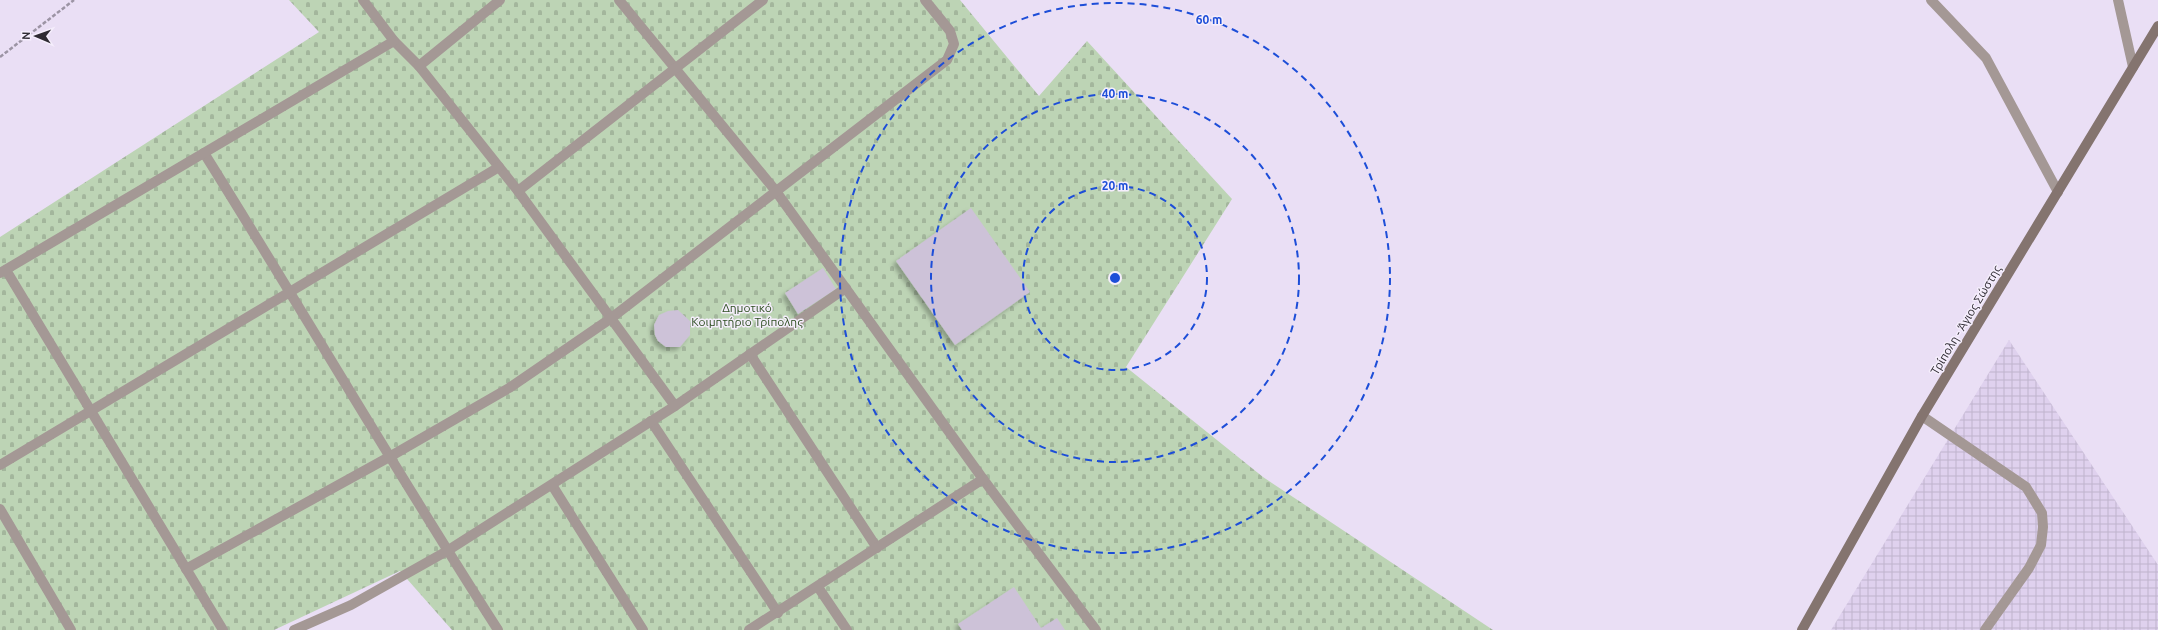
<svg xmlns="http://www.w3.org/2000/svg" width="2158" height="630" font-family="Ubuntu,sans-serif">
<defs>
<pattern id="industrial-grid" width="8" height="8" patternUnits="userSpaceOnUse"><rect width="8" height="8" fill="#dfd1ee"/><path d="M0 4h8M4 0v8" fill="none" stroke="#c0b4cd"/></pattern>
<pattern id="cemetery-stones" width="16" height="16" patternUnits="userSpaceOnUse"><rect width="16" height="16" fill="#bdd4b5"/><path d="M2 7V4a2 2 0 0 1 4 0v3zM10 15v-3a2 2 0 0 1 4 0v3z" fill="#a3b69c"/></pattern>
<filter id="shadow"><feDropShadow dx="-3.5" dy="3.5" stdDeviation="2" flood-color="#0004"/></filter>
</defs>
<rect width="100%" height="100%" fill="#eadff5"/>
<polygon fill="url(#industrial-grid)" points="2009,340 2158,565 2158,630 1831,630"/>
<polygon fill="url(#cemetery-stones)" points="289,0 960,0 1039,96 1087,41 1232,199 1126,367 1263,477 1493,630 452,630 400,571 274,630 0,630 0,237 319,32"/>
<g fill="#cdc2d8" filter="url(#shadow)">
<polygon points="971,208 1030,292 955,345 896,261"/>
<polygon points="823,268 836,289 798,314 785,293"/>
<polygon points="678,310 690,321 690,335 680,347 666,347 658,341 655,335 654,325 659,315 668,311"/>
<polygon points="1014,587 1041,628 1057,618 1065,630 962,630 958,624"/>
</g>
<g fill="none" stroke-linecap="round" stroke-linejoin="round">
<polyline stroke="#9c94a4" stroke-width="2.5" stroke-dasharray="4 2" stroke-linecap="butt" points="0,57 74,0"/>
<g stroke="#a49895" stroke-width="10">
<polyline points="363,0 394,41 419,66 518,191 675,406"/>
<polyline points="619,0 775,190 983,479 1096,630"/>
<polyline points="1931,0 1986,58 2058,192"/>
<polyline points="2118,0 2133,67"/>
<polyline points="419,66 500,0"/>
<path d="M204 153C303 311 397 473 498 630"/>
<polyline points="518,191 763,0"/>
<polyline points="6,270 223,630"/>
<polyline points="0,273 394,41"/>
<polyline points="750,354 877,548"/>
<polyline points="1922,416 2026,487 2042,513 2043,527 2041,545 2029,568 1985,630"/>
<polyline points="651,421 778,613"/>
<polyline points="0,465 499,167"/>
<polyline points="552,485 643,630"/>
<polyline points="0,509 71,630"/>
<polyline points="186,569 391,456 509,388 610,319 947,60 954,44 950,31 925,0"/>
<polyline points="818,587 847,630"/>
<polyline points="294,630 351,605 447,551 675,406 846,288"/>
<polyline points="749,630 983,479"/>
</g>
<polyline stroke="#84746f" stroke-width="10" points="1802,630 1922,416 2158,26"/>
</g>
<g fill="none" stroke="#1d4ed8" stroke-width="2" stroke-dasharray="7 5">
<circle cx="1115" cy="278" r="92"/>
<circle cx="1115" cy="278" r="184"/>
<circle cx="1115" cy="278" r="275"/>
</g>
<g text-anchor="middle" stroke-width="3" stroke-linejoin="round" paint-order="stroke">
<g font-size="12" fill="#2c4d1f" stroke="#f5eefc">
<text x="747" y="312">Δημοτικό<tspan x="747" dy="14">Κοιμητήριο Τρίπολης</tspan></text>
</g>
<g font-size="12" fill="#2f2b33" stroke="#f5eefc">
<text transform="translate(1966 320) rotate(-59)" y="4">Τρίπολη - Άγιος Σώστης</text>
</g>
</g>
<circle cx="1115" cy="278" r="6" fill="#1d4ed8" stroke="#f5eefc" stroke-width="2"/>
<g font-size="12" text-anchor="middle" font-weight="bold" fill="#1d4ed8" stroke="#f5eefc" stroke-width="3" stroke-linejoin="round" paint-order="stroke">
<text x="1209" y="24">60 m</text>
<text x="1115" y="98">40 m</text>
<text x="1115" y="190">20 m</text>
</g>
<g transform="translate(36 36) rotate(272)" stroke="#f5eefc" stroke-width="3" paint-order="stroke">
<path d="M0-3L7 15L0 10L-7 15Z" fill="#2f2b33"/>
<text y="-6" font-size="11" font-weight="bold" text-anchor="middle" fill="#2f2b33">N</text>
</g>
</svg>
